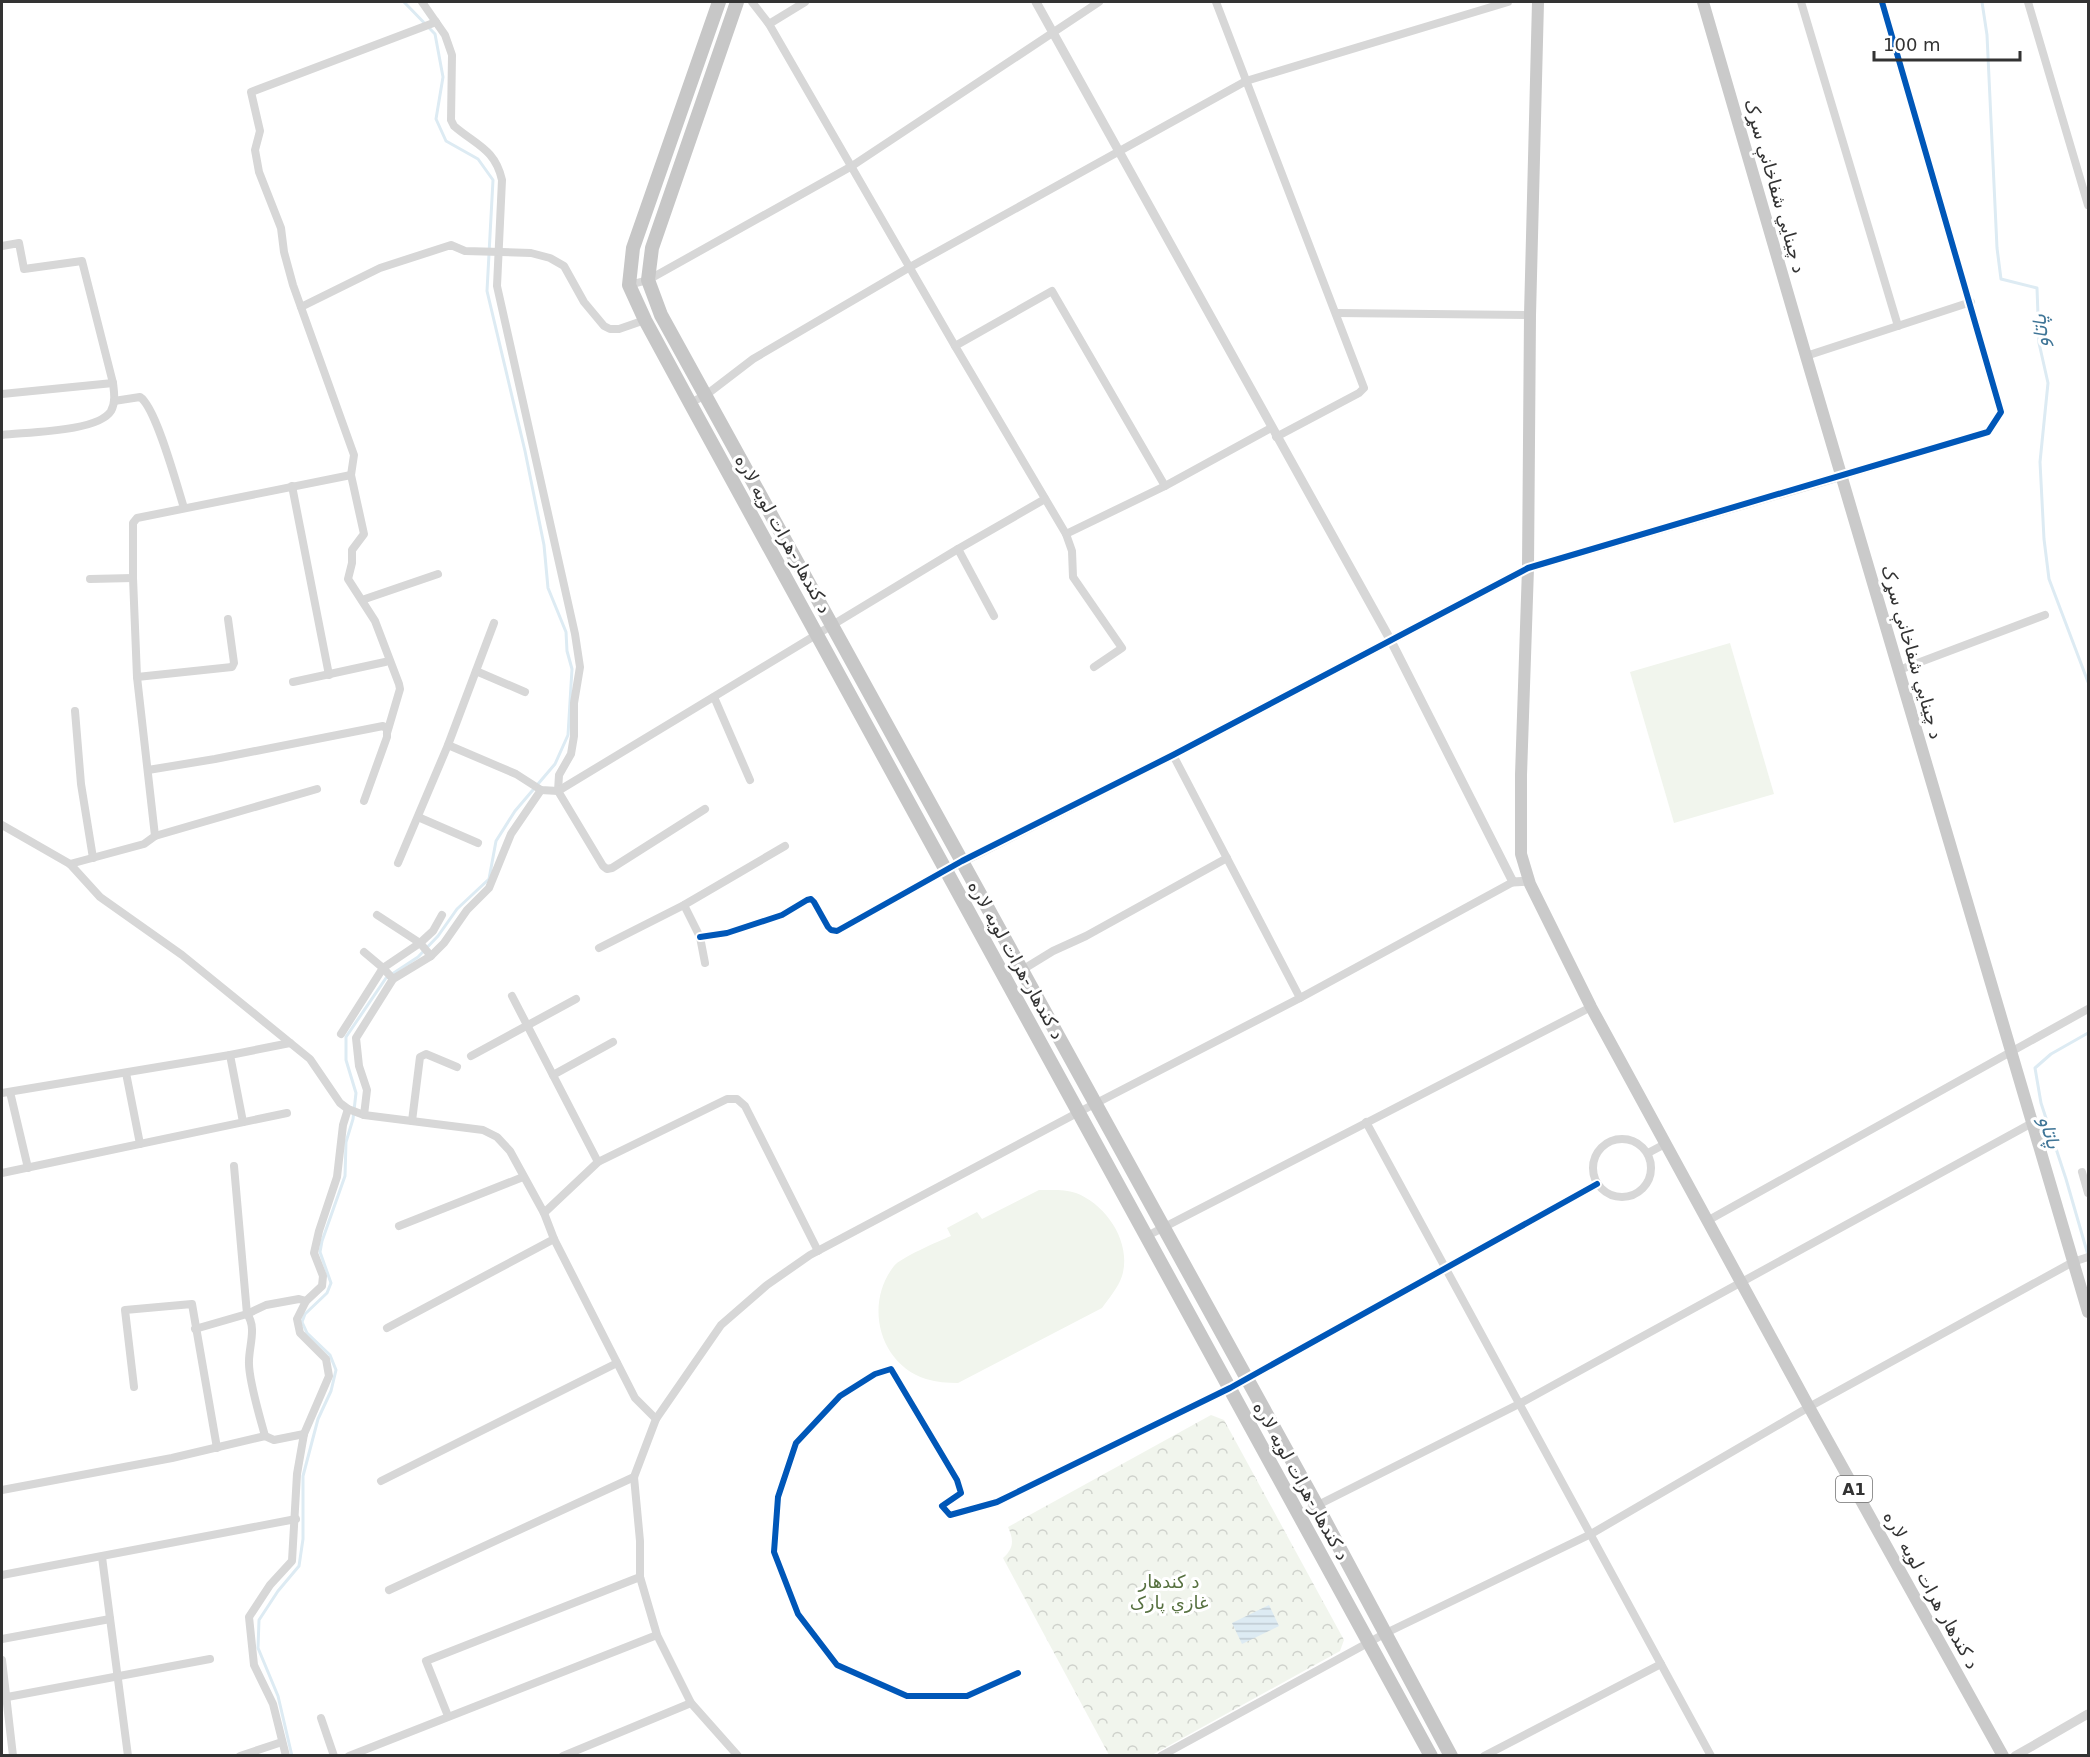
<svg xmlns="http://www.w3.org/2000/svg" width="2090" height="1757" font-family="'DejaVu Sans',Vazirmatn,sans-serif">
<defs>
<pattern id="park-crowns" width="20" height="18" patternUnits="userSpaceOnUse" patternTransform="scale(1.5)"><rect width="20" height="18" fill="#f1f5ed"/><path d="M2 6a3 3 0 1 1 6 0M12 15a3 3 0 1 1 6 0" fill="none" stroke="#cfd2cc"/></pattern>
<pattern id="water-rules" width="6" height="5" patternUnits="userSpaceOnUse" patternTransform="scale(1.5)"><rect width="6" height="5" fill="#ddebf3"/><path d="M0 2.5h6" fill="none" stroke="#becad1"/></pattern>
</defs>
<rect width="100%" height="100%" fill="#fff"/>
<path fill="url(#park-crowns)" d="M1211 1415 1224 1420 1344 1640 1340 1651 1152 1755H1109L1003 1558C1014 1548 1014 1540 1008 1527Z"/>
<g fill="#f1f5ed">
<polygon points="1730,643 1774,794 1674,823 1630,672"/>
<path d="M1039 1190C1051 1190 1065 1189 1076 1193 1107 1205 1132 1243 1122 1276 1118 1288 1109 1298 1102 1308L958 1383C947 1383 937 1382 926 1379 879 1364 864 1304 894 1266 900 1258 939 1241 951 1236L947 1228 977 1212 982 1219Z"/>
</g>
<polygon fill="url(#water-rules)" points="1269,1605 1279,1626 1242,1644 1232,1623"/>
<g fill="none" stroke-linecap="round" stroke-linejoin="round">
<g stroke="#ddebf3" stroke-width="3">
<polyline points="1982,2 1987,35 1997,248 2001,279 2037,288 2039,343 2048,383 2040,462 2044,539 2049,579 2088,682"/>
<polyline points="2088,1255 2066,1179 2041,1103 2035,1068 2051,1054 2088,1033"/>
<polyline points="292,1756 278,1696 258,1648 259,1620 278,1591 299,1566 303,1539 303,1476 318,1419 331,1391 336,1370 330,1355 307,1333 302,1322 305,1314 327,1293 331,1283 320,1252 322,1241 345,1176 346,1142 353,1119 356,1093 346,1060 346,1037 386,978 418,957 438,936 457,909 489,879 496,841 515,811 555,764 568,735 572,669 567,651 566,632 548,588 544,545 525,451 487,291 493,180 478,159 446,141 436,119 443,77 435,34 404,2"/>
</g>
<g stroke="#d7d7d7" stroke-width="8">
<path d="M422 2 445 35 452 55 451 120 454 126C476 145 495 149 502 180L497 286 575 634 580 667 574 703V736L571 754 559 775 558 791 603 866 607 869 612 868 705 809"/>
<polyline points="752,2 769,24 955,346 1066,534 1165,486 1271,428"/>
<polyline points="1216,2 1364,388 1359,393 1276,437"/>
<polyline points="1801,2 1898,326"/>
<polyline points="2028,2 2088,205"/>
<polyline points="769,24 805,2"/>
<path d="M2 246 19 243 24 269 82 261 113 383C114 392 116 402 111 411 98 432 26 432 2 435"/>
<polyline points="629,285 648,280 852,166 1099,2"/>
<polyline points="301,307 380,268 451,245 465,251 531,253 550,258 564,266 584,302 604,326 610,329 619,329 645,320"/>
<polyline points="1336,313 1530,315"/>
<polyline points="955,346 1052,291 1165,486"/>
<polyline points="1806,356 1971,302"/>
<polyline points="2,394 113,383"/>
<path d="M114 401 140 397C156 407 177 486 184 508"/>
<polyline points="690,403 706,395 753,359 910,267 1246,81 1508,2"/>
<polyline points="1842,476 1988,432 2001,412 1882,2"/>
<polyline points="292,486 329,675"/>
<polyline points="1066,534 1072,551 1073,577 1122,648 1094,667"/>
<polyline points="958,549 994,616"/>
<polyline points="90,579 133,578"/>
<polyline points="362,600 438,574"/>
<polyline points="1899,670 2045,615"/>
<polyline points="476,671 525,692"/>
<polyline points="137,677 232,667 234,663 228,619"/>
<polyline points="293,682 385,662"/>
<polyline points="714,697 750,780"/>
<polyline points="75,711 81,784 93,858"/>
<polyline points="387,733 400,689 399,684 375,621 348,579 352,563 352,550 364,534 351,475 354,455 293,285 284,252 281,228 259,172 255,150 260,131 251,92 436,22"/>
<polyline points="448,745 516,774 541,790 558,791 958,549 1045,499"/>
<polyline points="1173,755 1300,998"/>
<polyline points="148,770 215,759 383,726 387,729 387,737 364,801"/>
<polyline points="418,817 478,843"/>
<polyline points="2,825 70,864 100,897 182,955 310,1059 340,1103 348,1109 364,1115 483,1130 497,1137 510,1151 544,1213 554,1239 635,1398 656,1419"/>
<polyline points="155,836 317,789"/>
<polyline points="398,863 448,745 494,623"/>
<polyline points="70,864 144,844 155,836 137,677 133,578 133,523 137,518 351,475"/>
<polyline points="684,905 700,937 705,963"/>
<polyline points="377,915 420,943 431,956"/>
<polyline points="700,937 727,933 782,915 807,900 811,899 814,902 828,927 831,930 837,931 946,870"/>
<polyline points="599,948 684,905 785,846"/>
<polyline points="364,952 383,968 393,979"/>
<polyline points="1022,970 1053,951 1086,936 1227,858"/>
<polyline points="512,996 598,1162"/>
<polyline points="341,1034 383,968 420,943 433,931 442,915"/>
<polyline points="230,1055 243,1122"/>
<polyline points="471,1056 576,999"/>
<polyline points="126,1073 140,1144"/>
<polyline points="553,1075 613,1042"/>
<polyline points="10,1092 28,1168"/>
<polyline points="2,1093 230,1055 290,1043"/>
<polyline points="364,1115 367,1090 359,1066 356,1038 393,979 431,956 444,943 467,910 489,888 511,834 541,790"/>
<polyline points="412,1121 420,1057 426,1054 457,1067"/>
<polyline points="1366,1122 1711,1756"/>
<circle cx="1622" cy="1168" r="29"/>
<polyline points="1648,1153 1665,1144"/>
<path d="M234 1166 247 1314C257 1327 249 1346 249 1361 248 1379 260 1417 265 1436"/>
<polyline points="2082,1172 2088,1193"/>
<polyline points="2,1173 287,1113"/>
<polyline points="544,1213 598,1162 727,1099 737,1099 745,1106 818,1251"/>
<polyline points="1707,1221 2088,1009"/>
<polyline points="399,1226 523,1177"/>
<polyline points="1147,1236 1591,1007"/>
<polyline points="387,1328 554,1239"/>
<polyline points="195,1329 247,1314 266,1305 299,1299 306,1301"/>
<polyline points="134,1387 125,1310 192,1304 217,1448"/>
<polyline points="381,1481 617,1363"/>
<polyline points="2,1490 172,1458 265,1436 274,1440 304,1434"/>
<polyline points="1298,1515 1519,1404 2032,1123"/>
<polyline points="102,1557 128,1756"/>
<polyline points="2,1575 296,1519"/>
<polyline points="389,1590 634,1477"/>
<polyline points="2,1639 110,1619"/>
<polyline points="2,1660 13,1756"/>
<polyline points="1018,1673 967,1696 907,1696 837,1665 798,1614 774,1552 778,1497 796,1443 840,1396 875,1374 891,1369 957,1480 961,1493 942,1506 950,1515 997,1502 1230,1388 1597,1184"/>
<polyline points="2,1698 210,1659"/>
<polyline points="448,1716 426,1661 640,1577"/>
<polyline points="321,1718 334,1756"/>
<polyline points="240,1756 282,1742"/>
<polyline points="286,1756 273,1704 254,1665 249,1617 270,1585 292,1561 297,1474 304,1434 329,1376 326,1359 300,1333 297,1319 306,1301 322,1286 323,1276 314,1253 319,1231 337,1177 343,1125 348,1109"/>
<polyline points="349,1756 657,1635"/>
<polyline points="563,1756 691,1703"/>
<polyline points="738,1756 691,1703 657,1635 640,1577 640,1541 634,1477 656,1419 721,1325 767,1285 810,1255 1079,1112 1300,998 1513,882"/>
<polyline points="1161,1756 1386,1633 1591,1534 1809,1407 2073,1262 2088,1257"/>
<polyline points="1484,1756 1661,1664"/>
</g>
<g stroke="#d7d7d7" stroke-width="9">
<polyline points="1036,2 1391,641 1513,882 1529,881"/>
<polyline points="946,870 1173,755 1528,568 1842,476"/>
<polyline points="2015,1756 2088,1714"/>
</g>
<g stroke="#cacaca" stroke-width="12">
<polyline points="1538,2 1530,315 1528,568 1521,775 1521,854 1530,884 1591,1007 1809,1407 2003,1756"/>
<polyline points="1703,2 1806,356 2088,1312"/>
</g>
<g stroke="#c7c7c7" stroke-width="14">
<polyline points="719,2 633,248 629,285 645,320 690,403 1431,1756"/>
<polyline points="737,2 652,248 648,280 661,315 1316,1504 1451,1756"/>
</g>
<defs>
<g id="cycleway">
<polyline points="700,937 727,933 782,915 807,900 811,899 814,902 828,927 831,930 837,931 962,861 1173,755 1528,568 1988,432 2001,412 1882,2"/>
<polyline points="1018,1673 967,1696 907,1696 837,1665 798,1614 774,1552 778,1497 796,1443 840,1396 875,1374 891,1369 957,1480 961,1493 942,1506 950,1515 997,1502 1230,1388 1597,1184"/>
</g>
</defs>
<use href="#cycleway" stroke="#fff" stroke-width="10"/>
<use href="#cycleway" stroke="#0057b8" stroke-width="6"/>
</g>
<g text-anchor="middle" stroke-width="6" stroke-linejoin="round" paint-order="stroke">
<rect fill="#fff" stroke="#707070" stroke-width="1.5" x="1836" y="1476" width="36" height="26" rx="4.5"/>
<g font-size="16" font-weight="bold" fill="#333">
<text x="1854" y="1495">A1</text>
</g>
<g font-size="18" fill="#333" stroke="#fff">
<text transform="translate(1775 186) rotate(74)" y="6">د چينايي شفاخانې سړک</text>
<text transform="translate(783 534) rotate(61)" y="6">د کندهار-هرات لويه لاره</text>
<text transform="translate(1912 652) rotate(74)" y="6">د چينايي شفاخانې سړک</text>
<text transform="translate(1016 960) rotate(61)" y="6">د کندهار-هرات لويه لاره</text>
<text transform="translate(1301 1481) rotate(61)" y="6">د کندهار-هرات لويه لاره</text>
<text transform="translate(1931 1590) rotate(61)" y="6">د کندهار هرات لویه لاره</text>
</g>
<g font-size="18" fill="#56703f" stroke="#fff">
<text x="1169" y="1588">د کندهار<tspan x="1169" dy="21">غازي پارک</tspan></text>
</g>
<g font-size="20" font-style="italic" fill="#3f7597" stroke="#fff">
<text transform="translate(2040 331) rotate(-95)" y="7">پاتاو</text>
<text transform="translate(2050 1132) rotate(73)" y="7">پاتاو</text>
</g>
</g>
<rect width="2090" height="1757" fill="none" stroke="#333333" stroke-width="6"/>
<path d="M1874 51v9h146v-9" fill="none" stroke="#333333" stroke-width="3"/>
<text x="1883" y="51" font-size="18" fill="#333333" stroke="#ffffff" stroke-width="4.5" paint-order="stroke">100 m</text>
</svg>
